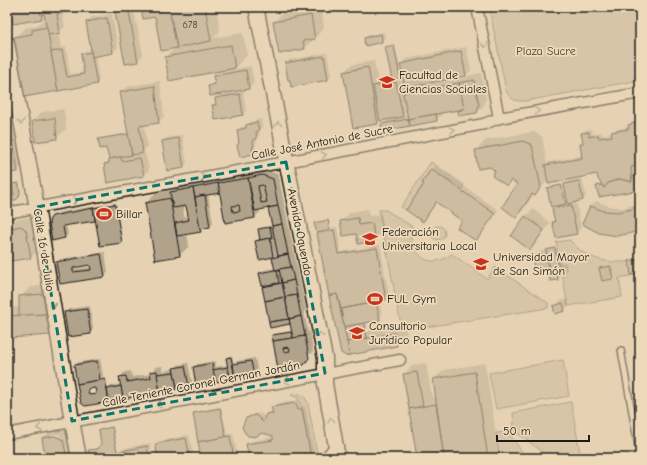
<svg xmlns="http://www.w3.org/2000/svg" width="647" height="465" font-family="'Comic Neue',sans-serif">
<rect width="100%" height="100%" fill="#e6d2b2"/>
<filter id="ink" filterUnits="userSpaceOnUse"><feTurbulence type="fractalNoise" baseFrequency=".025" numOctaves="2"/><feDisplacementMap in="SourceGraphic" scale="8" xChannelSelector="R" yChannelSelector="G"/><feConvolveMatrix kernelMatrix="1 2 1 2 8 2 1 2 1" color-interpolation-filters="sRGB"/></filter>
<g filter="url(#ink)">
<g fill="#c8b79c" stroke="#726a5c">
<path d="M489 7H640V80L525 101C516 102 509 99 506 90Z"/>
<polygon points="431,162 464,185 461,190 431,169 422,183 424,184 406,210 401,207"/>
<path d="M379 210H386L413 227C412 230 411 233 411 236 411 248 422 262 434 261 441 261 446 258 452 254L487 279 495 267 548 303V308L419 328 400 320Z"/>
<circle cx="438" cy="233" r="7"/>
<path d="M570 240C587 262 615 266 640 259V274L619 278 622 297 568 306 556 242Z"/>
<polygon points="563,360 569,396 496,409 489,373"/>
<polygon points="299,394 304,396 308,403 318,458 311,458 301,404 298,398 291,395"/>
<polygon points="571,402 581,458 551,458 512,429 514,424 513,413"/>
<path d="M506 432C515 438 518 449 526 456L513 458H500L496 433Z"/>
</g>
<g fill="#0003" fill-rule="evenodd">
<polygon points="11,7 80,7 78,9 62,12 65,27 58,32 61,48 66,47 70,74 85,72 82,55 85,51 91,50 87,22 92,17 112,14 118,47 113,52 95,55 99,80 96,83 25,95 15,37 25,28 38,25 42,21 46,20 45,14 41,18"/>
<polygon points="115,7 133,7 143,55 137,61"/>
<polygon points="142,7 216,7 220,31 213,38 243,33 247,55 234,69 251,66 254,83 249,88 210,95 209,86 215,81 214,76 221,70 166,57 176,47 156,16"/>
<polygon points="314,7 321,7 324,28 305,48 274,22 284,12"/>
<polygon points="384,32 385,38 382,41 366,44 365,38 368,35"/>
<path d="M395 45 401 74 403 73 401 64 406 59 466 47 471 70 466 75 431 82V84L465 78 467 76 481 73 486 98 484 105 477 112 459 111 461 109 443 112 437 120 382 125 388 119 381 120 378 123 354 127 344 72 351 65 374 61 378 82 384 77 392 75 386 47ZM407 110 408 114 403 115Z"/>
<polygon points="327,53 331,76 328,80 286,63 289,60"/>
<polygon points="160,81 164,116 158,122 144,124 147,147 140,154 145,153 149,170 143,175 105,164 110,160 107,147 100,140 101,138 129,133 121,92 126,87"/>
<polygon points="243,91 246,111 243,114 213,106 217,102 216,99 220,95"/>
<polygon points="64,109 66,129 56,138 33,122 42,112"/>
<polygon points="261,119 262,127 259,130 260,134 256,138 257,142 255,144 256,150 253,153 240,143 238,131 241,127 247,126 250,122"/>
<polygon points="638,121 640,131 640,165 634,166 635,174 640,173 640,189 597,186 602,182 598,173 548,179 544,185 535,195 534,194 525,207 516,216 519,184 512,180 507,185 497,170 476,150 486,140 533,132 542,136 547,164 549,162 583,155 581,145 584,141 582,134 586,130 592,129 592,134 601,132 602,135 612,133 616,129 629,127 629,125 632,122"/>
<polygon points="25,128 30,158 17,171 7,172 7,131"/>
<polygon points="182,135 187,164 183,167 163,141 166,138"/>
<polygon points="435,166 498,210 476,240 463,221 436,202 423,221 425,184 424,183"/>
<path d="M267 171 278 174 306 310 304 312 308 332 310 331 313 352 312 354 310 353 305 361 279 368 273 335 275 334 292 331 291 323 271 327 263 287 266 284 260 274 264 270 275 268 273 258 275 256 259 259 256 241 260 238 259 229 261 228 273 226 269 207 259 209 260 212 255 217 226 222 220 191 208 194 213 223 210 226 204 227 200 231 187 233 189 246 180 255 146 203 156 193 173 190 176 187ZM175 196 176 198 156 202V200ZM187 205 189 216 184 217 183 206Z"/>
<polygon points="582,178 586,196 583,199 576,201 581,228 576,233 553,223 555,221 553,210 558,205 548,188 563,184 567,202 569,202 565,184 569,181"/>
<polygon points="20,182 21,191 17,198 7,201 7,196 15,194 13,184"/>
<polygon points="596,201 609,206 623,208 640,203 640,228 583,223 591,206"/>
<polygon points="116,203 122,240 121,242 96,219 66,225 68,234 65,237 54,216 60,212"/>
<polygon points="368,209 369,216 381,214 384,231 375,240 357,233 341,221 351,212"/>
<polygon points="533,209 550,223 537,242 530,249 512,236 526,216"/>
<polygon points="31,217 36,220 41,247 31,257 12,260 10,254 7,254 7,221"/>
<polygon points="329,220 330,228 337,227 341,252 380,245 389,296 385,300 379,301 382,316 379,319 366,322 367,331 404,324 407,336 397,345 347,355 315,223 317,222"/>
<polygon points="556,248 559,263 566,262 567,270 558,279 550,273 555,268 550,267 533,257 538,252"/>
<path d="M105 252 108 272 105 276 61 283 57 262 60 259ZM91 264V267L76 269V266Z"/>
<polygon points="640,259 640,272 632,274 630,262"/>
<polygon points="612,265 614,277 612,278 600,268"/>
<polygon points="52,285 59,325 50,334 10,337 7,326 7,314 14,307 20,307 20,297 30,287"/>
<polygon points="568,299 569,305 564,310 555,306 560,301"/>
<polygon points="90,306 93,329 90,333 65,313 69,309"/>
<polygon points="228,356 232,356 234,364 237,361 255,358 257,370 253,374 230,378 194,368 197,364 215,361 216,367 228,365 227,358"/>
<path d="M100 359 103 376 100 379 106 378 108 389 111 386 121 384 120 377 125 372 131 371 132 377 151 374V372L156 367 162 366 163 371 175 369 178 365 188 363 192 382 188 386 86 405 75 366 79 362ZM96 387 97 394 90 395 89 388Z"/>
<polygon points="426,363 432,397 436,397 434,379 444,370 485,363 499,454 495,458 417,458 404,375 413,365"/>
<polygon points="299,400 301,407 305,406 315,458 250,458 247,444 251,441 274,437 274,435 246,419 255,413 262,414 266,418 270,411 273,411 273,408 276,404"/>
<polygon points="221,407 227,434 233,433 238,458 202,458 194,413 195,412"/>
<path d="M65 426 73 430 77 458H46L43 438 52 429ZM60 434V436L52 437V435Z"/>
<polygon points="113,427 118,452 121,449 150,443 153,458 119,458 117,456 106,458 91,458 89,451 99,448 102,443 100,430"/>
<polygon points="189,435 194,458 159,458 156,444 159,441"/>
<polygon points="537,453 538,456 547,455 547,458 508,458"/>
</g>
<g fill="#b1a28b" stroke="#1c1c1c" fill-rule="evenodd">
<polygon points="10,7 40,7 42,19 13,24"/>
<polygon points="40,7 77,7 78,10 57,14 60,33 48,35 44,14 41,15"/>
<polygon points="114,7 128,7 138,62 125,64"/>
<polygon points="141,7 169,7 177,48 161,51 155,17 143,19"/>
<polygon points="169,7 205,7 211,41 177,48"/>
<polygon points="311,15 315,39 303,41 305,49 279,54 273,22"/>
<polygon points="107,18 113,53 92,57 86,22"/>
<polygon points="47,27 58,91 24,97 14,37 32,34 32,30"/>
<polygon points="381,34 382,42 365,46 364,38"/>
<polygon points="231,45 235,68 169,81 165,57"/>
<polygon points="394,45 400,78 392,80 385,47"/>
<polygon points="62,50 67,77 84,74 81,54 91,52 97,84 58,91 51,52"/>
<polygon points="461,51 466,76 405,88 400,64"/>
<polygon points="324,56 328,80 291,87 290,80 288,80 285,63"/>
<polygon points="368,67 378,124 353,128 343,72"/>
<polygon points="246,70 249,89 210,96 208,86 215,84 213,76"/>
<polygon points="474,80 479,105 477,113 459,116 458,111 464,109 459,83"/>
<polygon points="396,82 403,117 380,121 373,86"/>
<polygon points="459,83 464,109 408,119 403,93"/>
<polygon points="155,86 159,123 139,126 143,153 132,155 120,92"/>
<polygon points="240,94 243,115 215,120 212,105 216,105 215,98"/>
<polygon points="436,114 437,121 410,126 408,119"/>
<polygon points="55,118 57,139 35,142 32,121"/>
<polygon points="408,119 410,126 382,131 381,124"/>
<polygon points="257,122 259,131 256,132 257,139 253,140 254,146 252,147 253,154 240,157 237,145 239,143 237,130 246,128 246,125"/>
<polygon points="635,123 637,134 640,133 640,166 631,167 632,182 620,179 608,183 604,188 598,179 597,174 548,184 545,165 582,158 580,144 583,143 581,133 589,132 589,137 598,135 599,138 612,136 611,132 629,129 628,125"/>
<polygon points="128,134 132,155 109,159 106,148 100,149 98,139"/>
<polygon points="179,138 184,168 167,171 162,141"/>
<polygon points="13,140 18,172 7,173 7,141"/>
<polygon points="523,141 532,145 541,187 535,196 532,194 516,218 502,207 517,184 511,180 507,186 492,176 495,171 490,167 478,169 475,150"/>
<polygon points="121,157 122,161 140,158 144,176 107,183 104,164 109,163 109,159"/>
<polygon points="431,169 495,214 476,241 457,228 462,221 436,202 423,222 406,210 424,184 422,183"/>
<path d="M262 175 273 179 278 206 255 211 248 178ZM263 185 267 202 261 203 258 186Z"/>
<polygon points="638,176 640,190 599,197 596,186 602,185 604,188 608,183 620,179 632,182 632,177"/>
<path d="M248 178 255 218 225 223 218 183ZM239 205 240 211 233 212 232 206Z"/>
<polygon points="579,181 583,200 568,204 564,184"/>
<polygon points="18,183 20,193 19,197 16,200 7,202 7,196 14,195 12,184"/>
<polygon points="218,183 220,193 195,197 193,188"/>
<polygon points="561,185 566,204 551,207 547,188"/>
<polygon points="193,188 201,232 177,236 175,223 189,220 186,206 173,208 170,192"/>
<polygon points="205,195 210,227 200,229 195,197"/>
<polygon points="170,198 180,256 155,260 145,203"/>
<polygon points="115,204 122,243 100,246 93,208"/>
<polygon points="571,205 577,234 556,238 552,222 555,222 552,209"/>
<polygon points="640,205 640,229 636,232 617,236 599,233 582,224 590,206 604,211 618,212 632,209"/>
<polygon points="278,206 282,224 272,226 268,208"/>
<polygon points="93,208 95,221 63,226 65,238 52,241 49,223 50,219 52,216"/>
<polygon points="525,216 544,230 530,250 511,236"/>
<polygon points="358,218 359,225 372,223 375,241 358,244 356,234 343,236 340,221"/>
<polygon points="328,220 330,231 317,233 314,223"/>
<polygon points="282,224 288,254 278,256 272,226"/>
<polygon points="21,226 26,230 31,258 11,261 7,241 7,229"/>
<polygon points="270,227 272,238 260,240 258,229"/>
<polygon points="334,230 338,254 377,248 386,300 341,309 337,294 329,296 317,233"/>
<polygon points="270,238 273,257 259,260 255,241"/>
<polygon points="555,248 559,269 549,270 546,250"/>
<path d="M101 254 105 277 60 284 56 262ZM90 265 91 270 73 272V268Z"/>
<polygon points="288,254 291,267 275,270 272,258"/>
<polygon points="546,254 549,268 535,271 532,257"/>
<polygon points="639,259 640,273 631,275 629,261"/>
<polygon points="610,266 613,279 602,281 599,268"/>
<polygon points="291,267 294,280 282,283 279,269"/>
<polygon points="275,270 277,270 279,283 262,286 259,273"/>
<polygon points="557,272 558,280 550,281 549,273"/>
<polygon points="294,280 297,295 285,297 282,283"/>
<polygon points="282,283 285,297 265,301 262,287"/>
<polygon points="43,294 46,314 19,316 19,296"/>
<polygon points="337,294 350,355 346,356 341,353 329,296"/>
<polygon points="297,295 301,316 289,319 285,297"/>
<polygon points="285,297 289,319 269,322 265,301"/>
<polygon points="376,302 380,320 344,327 341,309"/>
<polygon points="563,303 565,311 555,314 553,306"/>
<polygon points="87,309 91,334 68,337 64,312"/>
<polygon points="46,314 50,335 9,338 7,331 7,316"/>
<polygon points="301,316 305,336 293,338 289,319"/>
<polygon points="289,319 290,324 270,328 269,322"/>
<polygon points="365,323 367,338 347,342 344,327"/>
<polygon points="291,332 293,338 273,341 272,335"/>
<polygon points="395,333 397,346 350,355 347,342"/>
<path d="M305 336 309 358 304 365 278 369 273 341ZM289 347 290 351 284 352 283 348Z"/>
<polygon points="640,348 640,373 636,349"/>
<polygon points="231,357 235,378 230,379 226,358"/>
<polygon points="97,361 100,380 77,384 74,365"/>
<polygon points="251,361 254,375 235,378 233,364"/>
<polygon points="212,363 216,382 196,386 193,367"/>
<polygon points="185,366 189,387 177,389 173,368"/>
<polygon points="228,367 230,379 216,382 213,370"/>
<polygon points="157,371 160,392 123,399 119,377 126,376 127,382 151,378 150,372"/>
<polygon points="174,372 177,389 160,392 157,374"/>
<polygon points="417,372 423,406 409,409 403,374"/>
<polygon points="475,372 488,458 444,458 433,379"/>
<path d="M105 379 109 402 85 406 81 403 77 384ZM95 388 96 394 89 395 88 389Z"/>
<polygon points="121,386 123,399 109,402 107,389"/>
<polygon points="296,403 298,410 302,409 311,458 249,458 246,444 273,440 273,436 262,433 255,437 248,436 245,433 242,427 246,418 255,415 258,417 263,422 266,414 273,413 271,407"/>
<polygon points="436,404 444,458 417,458 409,409"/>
<polygon points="220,408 226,437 198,442 193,413"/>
<polygon points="112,427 118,457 90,458 88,450 98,449 101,443 99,430"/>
<polygon points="55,436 63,440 67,458 45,458 42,438"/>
<polygon points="230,436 233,453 201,458 198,442"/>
<polygon points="186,438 190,458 158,458 155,444"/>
<polygon points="147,446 149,458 118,458 117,452"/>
<polygon points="233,453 234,458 205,458"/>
</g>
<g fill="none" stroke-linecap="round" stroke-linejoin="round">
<defs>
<g id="lane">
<polyline points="621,350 640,458"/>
<polyline points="322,458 333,445"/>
</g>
<g id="street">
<polyline points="477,7 499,118"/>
<polyline points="7,213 286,162 484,124 499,118 640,93"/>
<polyline points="7,434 400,360"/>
</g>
<g id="secondary">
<polyline points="256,7 325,358 325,384 338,458"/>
<polyline points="7,43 39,219 72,421 79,458"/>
</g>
</defs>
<use href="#lane" stroke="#1c1c1c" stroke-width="8"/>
<use href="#street" stroke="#1c1c1c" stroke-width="13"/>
<use href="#secondary" stroke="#1c1c1c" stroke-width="17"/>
<use href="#lane" stroke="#eedab8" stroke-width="5"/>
<use href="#street" stroke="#eedab8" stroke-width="10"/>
<use href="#secondary" stroke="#eedab8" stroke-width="14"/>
</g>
<defs><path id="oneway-chevron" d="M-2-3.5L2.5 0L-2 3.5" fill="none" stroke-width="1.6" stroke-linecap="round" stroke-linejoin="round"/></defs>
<g stroke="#908472">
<use href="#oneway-chevron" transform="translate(485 45) rotate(79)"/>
<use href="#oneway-chevron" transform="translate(537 111) rotate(-10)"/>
<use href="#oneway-chevron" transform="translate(21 122) rotate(80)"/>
<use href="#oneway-chevron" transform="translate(278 124) rotate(-101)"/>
<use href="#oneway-chevron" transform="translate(452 130) rotate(-11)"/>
<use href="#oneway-chevron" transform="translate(324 155) rotate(-11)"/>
<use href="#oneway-chevron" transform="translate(203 177) rotate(-11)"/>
<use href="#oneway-chevron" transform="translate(75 200) rotate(-10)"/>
<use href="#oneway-chevron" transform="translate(53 306) rotate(81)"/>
<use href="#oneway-chevron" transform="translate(320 335) rotate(-101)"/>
<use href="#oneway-chevron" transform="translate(287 381) rotate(169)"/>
<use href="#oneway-chevron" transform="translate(159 405) rotate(169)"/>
<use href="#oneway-chevron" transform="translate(331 420) rotate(-100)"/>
<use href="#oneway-chevron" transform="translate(39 428) rotate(169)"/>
</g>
</g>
<path d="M0 0H647V465H0ZM286 162 325 373 72 421 37 207Z" fill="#e6d2b2" fill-opacity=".55" fill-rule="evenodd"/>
<path fill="none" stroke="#0f766e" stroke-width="3" stroke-dasharray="8 5" stroke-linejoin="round" d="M286 162 325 373 72 421 37 207Z"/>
<defs>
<symbol id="university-bare" viewBox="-9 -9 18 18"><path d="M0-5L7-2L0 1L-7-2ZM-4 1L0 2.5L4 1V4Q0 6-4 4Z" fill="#c8321e" stroke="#eedab8" stroke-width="2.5" paint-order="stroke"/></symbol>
<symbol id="stadium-bare" viewBox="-9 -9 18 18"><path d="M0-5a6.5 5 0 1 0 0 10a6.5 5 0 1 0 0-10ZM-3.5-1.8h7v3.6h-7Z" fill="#c8321e" stroke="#eedab8" stroke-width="2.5" paint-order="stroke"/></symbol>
</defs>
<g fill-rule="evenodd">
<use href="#university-bare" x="376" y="71" width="22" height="22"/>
<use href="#stadium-bare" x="93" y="203" width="22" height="22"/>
<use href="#university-bare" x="359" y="228" width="22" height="22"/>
<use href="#university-bare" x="470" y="253" width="22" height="22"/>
<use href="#stadium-bare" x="364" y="288" width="22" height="22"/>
<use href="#university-bare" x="346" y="322" width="22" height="22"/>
</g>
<g text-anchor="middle" stroke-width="3.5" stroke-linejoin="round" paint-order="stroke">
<g font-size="10" fill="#413e38">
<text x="190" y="28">678</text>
</g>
<g font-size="12" fill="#47433c" stroke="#eedab8">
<text x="546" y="55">Plaza Sucre</text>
</g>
<g font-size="12" fill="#1c1c1c" stroke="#eedab8" text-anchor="start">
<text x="399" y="79">Facultad de<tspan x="399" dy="14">Ciencias Sociales</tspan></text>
<text x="116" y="218">Billar</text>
<text x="382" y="236">Federación<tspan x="382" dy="14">Universitaria Local</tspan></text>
<text x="493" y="261">Universidad Mayor<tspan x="493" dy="14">de San Simón</tspan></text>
<text x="387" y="303">FUL Gym</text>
<text x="369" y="330">Consultorio<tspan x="369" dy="14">Jurídico Popular</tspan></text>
</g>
<g font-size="12" fill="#1c1c1c" stroke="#eedab8">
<text transform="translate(322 142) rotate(-11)" y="4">Calle José Antonio de Sucre</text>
<text transform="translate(300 232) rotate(79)" y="4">Avenida Oquendo</text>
<text transform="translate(44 250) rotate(81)" y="4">Calle 16 de Julio</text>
<text transform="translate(201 384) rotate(-11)" y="4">Calle Teniente Coronel German Jordán</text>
</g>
</g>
<rect width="647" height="465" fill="none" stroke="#eedab8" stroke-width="24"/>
<rect x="12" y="12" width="623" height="441" fill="none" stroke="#1c1c1c" stroke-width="1.5" filter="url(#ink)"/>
<path d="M497 435v6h92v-6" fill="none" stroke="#1c1c1c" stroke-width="2"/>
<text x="503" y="435" font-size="12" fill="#1c1c1c" stroke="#eedab8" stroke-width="3" paint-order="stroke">50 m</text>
</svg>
